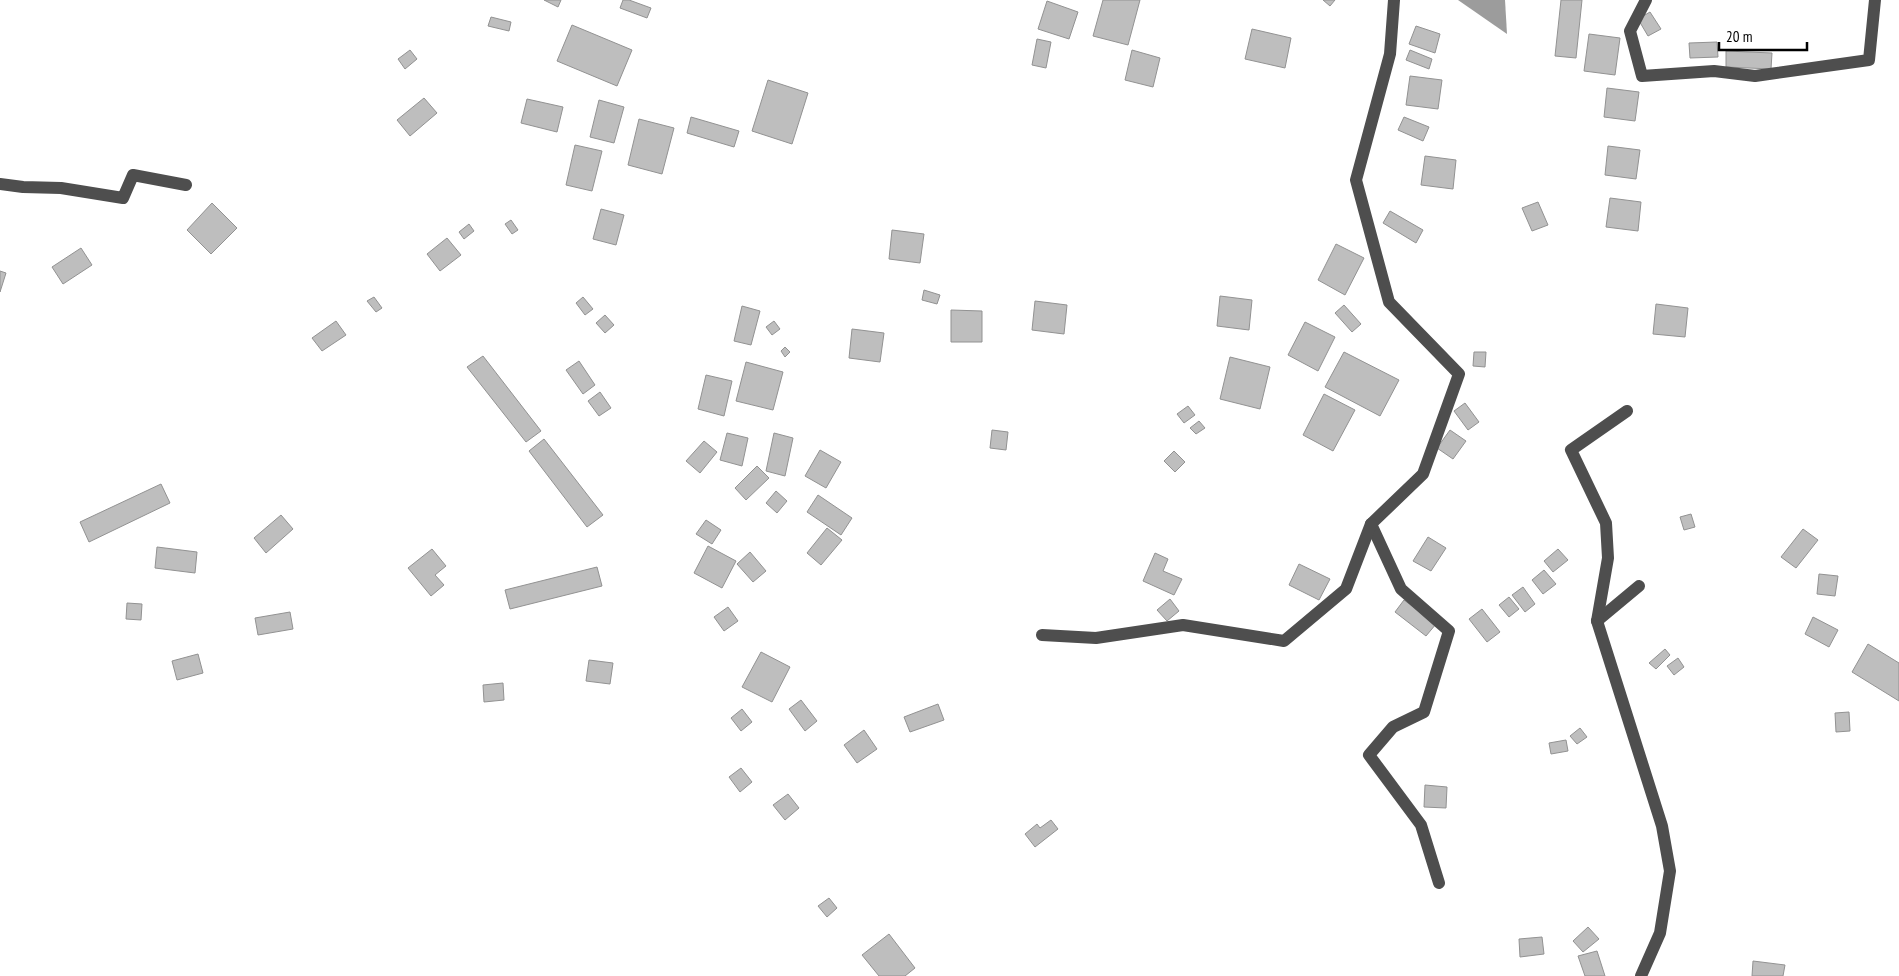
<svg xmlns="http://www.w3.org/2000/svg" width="1899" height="976" font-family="'PT Sans Narrow',sans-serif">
<rect width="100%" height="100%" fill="#fff"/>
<polygon fill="#9c9c9c" points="1458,0 1505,0 1507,34"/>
<g fill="#bebebe" stroke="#929292">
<polygon points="544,0 561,0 558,7"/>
<polygon points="623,0 629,0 651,8 647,18 620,8"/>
<polygon points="1103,0 1140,0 1128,45 1093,36"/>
<polygon points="1323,0 1335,0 1330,6"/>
<polygon points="1561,0 1582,0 1576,58 1555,56"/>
<polygon points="1047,1 1078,12 1069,39 1038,29"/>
<polygon points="1650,12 1661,29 1648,36 1638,19"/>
<polygon points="491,17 511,22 509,31 488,26"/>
<polygon points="572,25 632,50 617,86 557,61"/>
<polygon points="1416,26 1440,34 1435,53 1409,44"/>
<polygon points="1252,29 1291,38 1285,68 1245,59"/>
<polygon points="1589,34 1620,38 1615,75 1584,71"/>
<polygon points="1037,39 1051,42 1046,68 1032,65"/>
<polygon points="1717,42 1718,57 1690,58 1689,43"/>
<polygon points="410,50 417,59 405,69 398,59"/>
<polygon points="1132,50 1160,58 1153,87 1125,80"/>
<polygon points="1410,50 1432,59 1429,69 1406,60"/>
<polygon points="1726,51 1772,53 1771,69 1726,67"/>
<polygon points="1410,76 1442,80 1438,109 1406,105"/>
<polygon points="768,80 808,93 792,144 752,131"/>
<polygon points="1607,88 1639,92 1635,121 1604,117"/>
<polygon points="424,98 437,113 410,136 397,120"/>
<polygon points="527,99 563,107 557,132 521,123"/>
<polygon points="599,100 624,107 614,143 590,137"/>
<polygon points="691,117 739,131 734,147 687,133"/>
<polygon points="1404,117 1429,127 1423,141 1398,130"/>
<polygon points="639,119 674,128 662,174 628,165"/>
<polygon points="575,145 602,151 592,191 566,185"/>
<polygon points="1608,146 1640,150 1636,179 1605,175"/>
<polygon points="1425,156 1456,160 1453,189 1421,185"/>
<polygon points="1610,198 1641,202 1638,231 1606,227"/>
<polygon points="1538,202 1548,225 1532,231 1522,208"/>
<polygon points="212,203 237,228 211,254 187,230"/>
<polygon points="601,209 624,215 616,245 593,239"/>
<polygon points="1390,211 1423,230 1416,243 1383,223"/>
<polygon points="511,220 518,230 512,234 505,224"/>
<polygon points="469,224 474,231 464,239 459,232"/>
<polygon points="892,230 924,234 920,263 889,259"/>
<polygon points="447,238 461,255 440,271 427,254"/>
<polygon points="1336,244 1364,258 1345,295 1318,280"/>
<polygon points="81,248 92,265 63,284 52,267"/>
<polygon points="0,271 6,273 0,292"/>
<polygon points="924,290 940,295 937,304 922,300"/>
<polygon points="1220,296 1252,300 1249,330 1217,326"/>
<polygon points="374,297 382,308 376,312 367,301"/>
<polygon points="583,297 593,309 585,315 576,303"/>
<polygon points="1035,301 1067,305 1064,334 1032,330"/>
<polygon points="1656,304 1688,308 1685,337 1653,334"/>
<polygon points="1344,305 1361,324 1352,332 1335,313"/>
<polygon points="742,306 760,311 751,345 734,341"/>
<polygon points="951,310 982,311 982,342 951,342"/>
<polygon points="605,315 614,325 605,333 596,323"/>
<polygon points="336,321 346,335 322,351 312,338"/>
<polygon points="774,321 780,329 772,335 766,327"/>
<polygon points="1305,322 1335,337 1318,371 1288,355"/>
<polygon points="852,329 884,333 880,362 849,358"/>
<polygon points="785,347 790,352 785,357 781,351"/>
<polygon points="1344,352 1399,380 1380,416 1325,387"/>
<polygon points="1474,352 1486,352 1485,367 1473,366"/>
<polygon points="483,356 541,431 526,442 467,367"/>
<polygon points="1230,357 1270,367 1260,409 1220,399"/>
<polygon points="579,361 595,385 583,394 566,370"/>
<polygon points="746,362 783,372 773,410 736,401"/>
<polygon points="706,375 732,381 724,416 698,409"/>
<polygon points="600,392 611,408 599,416 588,401"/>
<polygon points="1324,394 1355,410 1333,451 1303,435"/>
<polygon points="1465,403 1479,422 1468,430 1454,411"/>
<polygon points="1188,406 1195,415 1184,423 1177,414"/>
<polygon points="1199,421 1205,428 1196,434 1190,428"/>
<polygon points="992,430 1008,432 1006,450 990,448"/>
<polygon points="1450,430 1466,441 1453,459 1437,448"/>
<polygon points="727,433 748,438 742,466 720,460"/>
<polygon points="774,433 793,438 785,476 766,471"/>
<polygon points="544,439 603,515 587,527 529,451"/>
<polygon points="704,441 717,452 700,473 686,461"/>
<polygon points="820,450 841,462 826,488 805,476"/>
<polygon points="1174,451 1185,462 1175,472 1164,461"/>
<polygon points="757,466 769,478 746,500 735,488"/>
<polygon points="161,484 170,503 89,542 80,522"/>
<polygon points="776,491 787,501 777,513 766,503"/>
<polygon points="818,495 852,518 841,535 807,512"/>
<polygon points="1691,514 1695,527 1684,530 1680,517"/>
<polygon points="281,515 293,529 266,553 254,538"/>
<polygon points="706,520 721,530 712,544 696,534"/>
<polygon points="827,528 842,540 821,565 807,553"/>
<polygon points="1803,529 1818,540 1796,568 1781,557"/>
<polygon points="1428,537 1446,548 1431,571 1413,561"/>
<polygon points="708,546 736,561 722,588 694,573"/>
<polygon points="157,547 197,552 195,573 155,568"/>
<polygon points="432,549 446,566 435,575 444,585 431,596 408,568"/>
<polygon points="1558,549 1568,560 1553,572 1544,561"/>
<polygon points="750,552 766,571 753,582 737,564"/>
<polygon points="1155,553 1168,559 1163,571 1182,579 1174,595 1143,581"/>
<polygon points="1299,564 1330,579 1319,600 1289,585"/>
<polygon points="597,567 602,586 510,609 505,590"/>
<polygon points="1544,570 1556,584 1543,594 1532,580"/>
<polygon points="1819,574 1838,576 1835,596 1817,594"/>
<polygon points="1523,587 1535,604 1525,612 1512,595"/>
<polygon points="1509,597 1519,609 1509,617 1499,605"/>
<polygon points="1170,599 1179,611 1167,621 1157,610"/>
<polygon points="1404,600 1436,624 1426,636 1395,612"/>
<polygon points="127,603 142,604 141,620 126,619"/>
<polygon points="728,607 738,621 724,631 714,617"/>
<polygon points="1482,609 1500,632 1487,642 1469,619"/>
<polygon points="290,612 293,629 258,635 255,618"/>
<polygon points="1813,617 1838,630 1829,647 1805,634"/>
<polygon points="1868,644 1899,663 1899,701 1852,672"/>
<polygon points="1665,649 1670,655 1656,669 1649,663"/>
<polygon points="761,652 790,667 772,702 742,687"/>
<polygon points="198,654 203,673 177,680 172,661"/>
<polygon points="1678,658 1684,667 1674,675 1667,666"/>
<polygon points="589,660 613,663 610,684 586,681"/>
<polygon points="503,683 504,700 484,702 483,685"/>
<polygon points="801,700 817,721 805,731 789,709"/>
<polygon points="938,704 944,720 910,732 904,717"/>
<polygon points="742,709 752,722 741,731 731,718"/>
<polygon points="1849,712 1850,731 1836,732 1835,713"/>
<polygon points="1580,728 1587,737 1577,744 1570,736"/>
<polygon points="864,730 877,749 857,763 844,745"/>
<polygon points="1566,740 1568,751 1551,754 1549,743"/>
<polygon points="741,768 752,782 740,792 729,777"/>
<polygon points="1425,785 1447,787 1446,808 1424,807"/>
<polygon points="788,794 799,808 785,820 773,805"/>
<polygon points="1051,820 1058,829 1035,847 1025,834 1037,824 1040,828"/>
<polygon points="829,898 837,908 827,917 818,906"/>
<polygon points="1588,927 1599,939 1583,952 1573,941"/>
<polygon points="889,934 915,968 905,976 879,976 862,955"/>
<polygon points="1542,937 1544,954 1520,957 1519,939"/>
<polygon points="1597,951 1605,976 1585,976 1578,956"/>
<polygon points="1753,961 1785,965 1783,976 1752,976"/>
</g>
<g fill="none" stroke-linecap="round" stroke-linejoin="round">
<g stroke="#4e4e4e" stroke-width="12">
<polyline points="1394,0 1390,54 1356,180 1389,302 1459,374 1423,474 1371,524 1401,589 1449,631 1424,712 1393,727 1369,755 1421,825 1439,883"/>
<polyline points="1646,0 1630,31 1642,76 1714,71 1755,76 1869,60 1875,0"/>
<polyline points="0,184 23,187 61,188 123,198 133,175 186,185"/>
<polyline points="1639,586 1597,621 1662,826 1670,871 1660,933 1641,976"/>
<polyline points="1597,621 1608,558 1606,523 1571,450 1627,411"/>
<polyline points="1042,635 1096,638 1183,625 1284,641 1346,589 1371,524"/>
</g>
</g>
<path d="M1719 42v8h88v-8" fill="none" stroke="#000000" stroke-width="2.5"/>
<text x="1726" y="42" font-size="15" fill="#000000" stroke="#ffffff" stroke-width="4" paint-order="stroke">20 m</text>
</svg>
